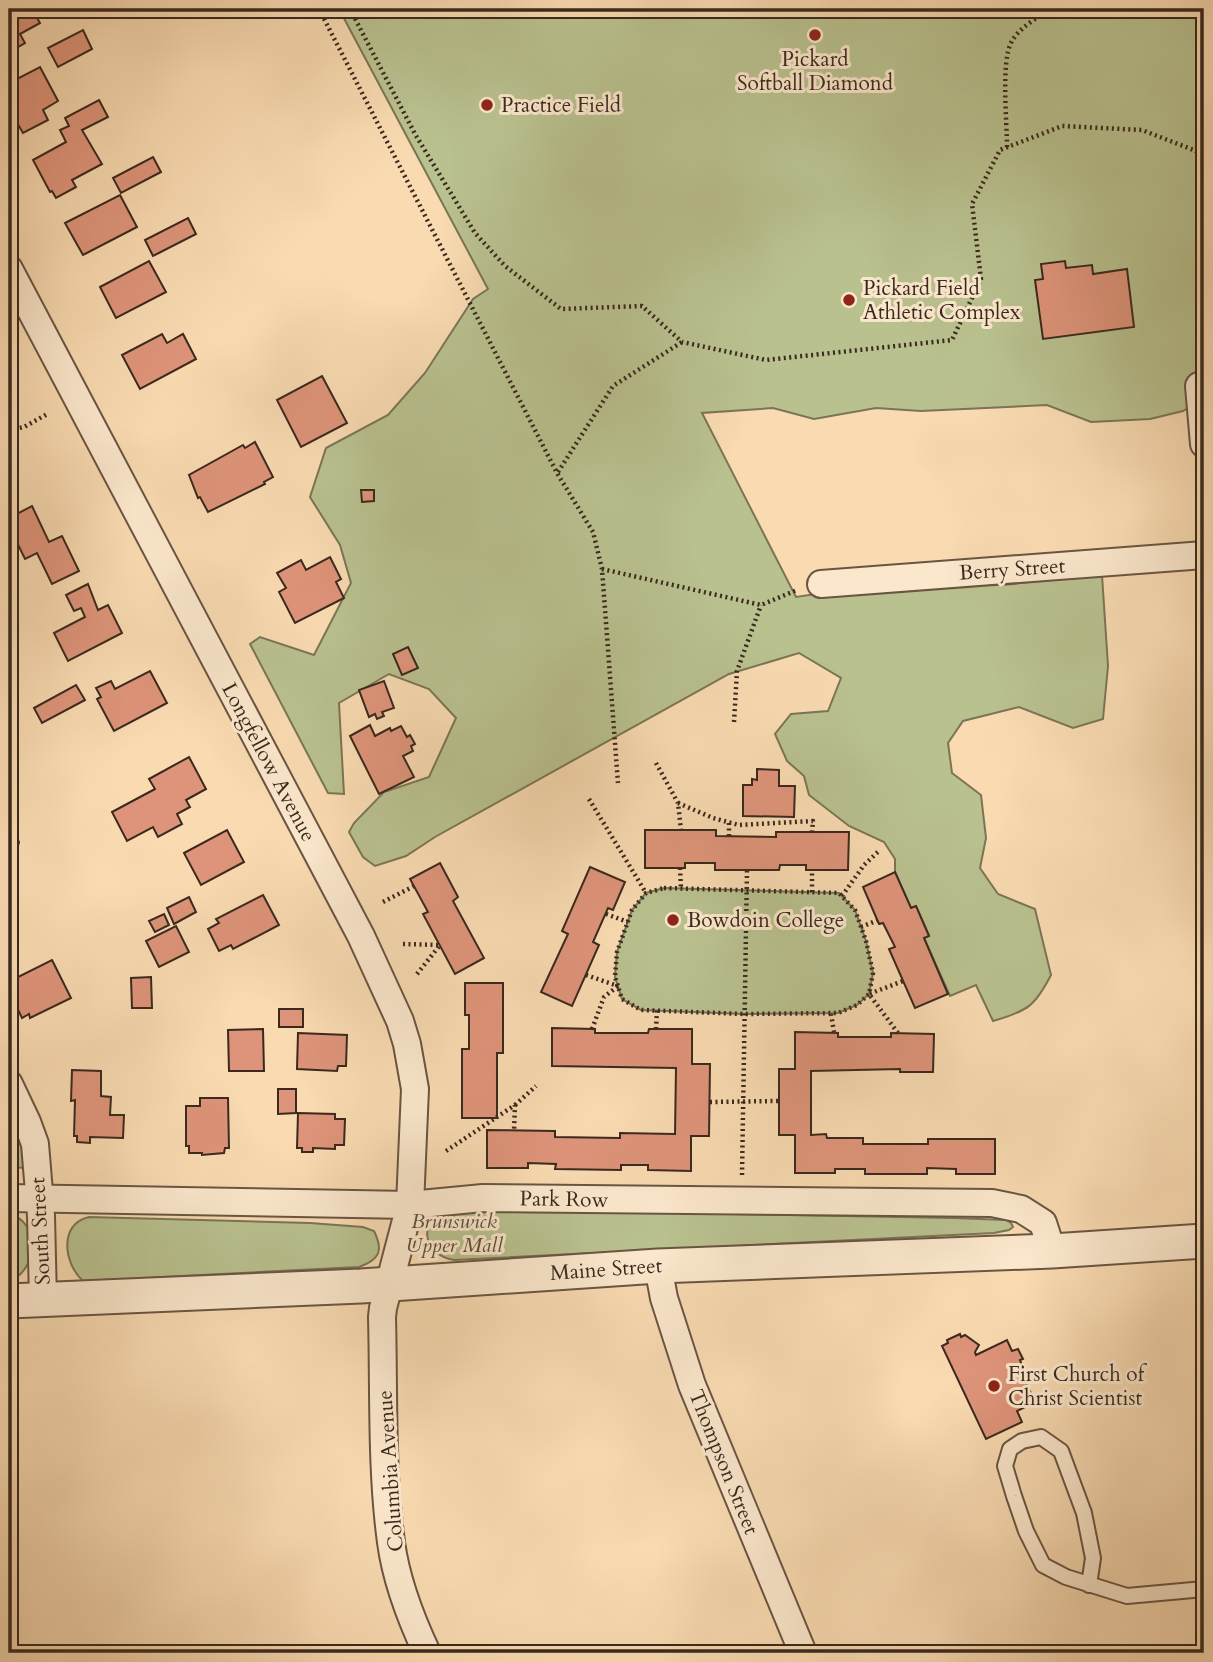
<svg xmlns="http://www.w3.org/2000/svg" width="1213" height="1662" font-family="Cardo,serif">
<rect width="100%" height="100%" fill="#f9dab1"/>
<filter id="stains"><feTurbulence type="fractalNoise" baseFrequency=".00286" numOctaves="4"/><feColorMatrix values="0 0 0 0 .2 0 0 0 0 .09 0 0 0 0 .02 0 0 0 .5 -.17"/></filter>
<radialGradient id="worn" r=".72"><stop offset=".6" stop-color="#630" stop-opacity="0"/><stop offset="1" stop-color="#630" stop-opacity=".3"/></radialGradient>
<g fill="#b9c18f" stroke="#7a7556" stroke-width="2">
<path d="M339 9H1204V398L1183 411 1150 419 1091 422 1047 405 921 411 876 408 814 419 773 408 702 413 796 597 929 577 1002 585 1102 575 1108 666 1103 719 1073 728 1019 707 963 721 948 743 952 773 981 795 986 838 980 868 998 894 1035 909 1051 975C1035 1006 1028 1011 993 1021L976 985 950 996 924 938 929 935 916 906 911 908 895 872V859L884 842 849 826 809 795 804 776 787 761 775 734 791 714 828 711 841 678 799 653 729 674 435 837 406 856 375 866 363 857 349 832 354 823 384 792 429 777 456 718 429 689 389 674 339 703 344 794 328 793 250 644 260 637 314 655 351 583 340 545 310 497 326 448 388 415 425 373 473 299 488 289Z"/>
<polygon points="664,888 839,893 855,910 866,941 873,973 869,994 857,1005 838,1013 744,1014 641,1010 622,999 615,977 617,952 632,910 646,893"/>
<polygon points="9,1113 23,1145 25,1168 9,1167"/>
<path d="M450 1209 954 1218 1006 1220 1011 1223 1013 1227 1009 1230 994 1233 454 1260C421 1254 417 1219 450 1209Z"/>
<path d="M9 1214C42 1222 37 1272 9 1281Z"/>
<path d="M89 1217 310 1223 363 1227 374 1231C384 1251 379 1260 359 1267L83 1281C64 1264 58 1224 89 1217Z"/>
</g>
<g fill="#de947a" stroke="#3a291d" stroke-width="2">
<polygon points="9,9 32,9 40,23 20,34 25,43 9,52"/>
<polygon points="83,30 92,49 58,67 48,48"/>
<polygon points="40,67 58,101 43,110 48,120 23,133 16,121 9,125 9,83"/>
<polygon points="99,100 108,117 82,130 102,164 72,180 76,187 56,198 52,191 50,192 33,160 66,142 60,130 69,126 65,118"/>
<polygon points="153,157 161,172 121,193 113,178"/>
<polygon points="120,195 137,227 83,255 65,223"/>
<polygon points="188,218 196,234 153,256 145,240"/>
<polygon points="149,261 166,292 116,318 100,287"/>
<polygon points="1065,261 1066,268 1092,265 1093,274 1127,269 1134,327 1043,339 1035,280 1043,279 1041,264"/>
<polygon points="162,334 167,343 183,334 196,359 140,389 122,355"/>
<polygon points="322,376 347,423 301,447 277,400"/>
<polygon points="255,442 273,477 264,482 265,484 208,512 200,497 198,498 189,475 243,445 245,448"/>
<polygon points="361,490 374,490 374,501 362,502"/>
<polygon points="32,506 49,542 62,536 79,571 52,584 37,553 25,559 9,526 9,518"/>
<polygon points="330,557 341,579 336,582 344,598 295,623 279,592 286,588 277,573 301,560 306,570"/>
<polygon points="88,584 98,610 108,605 122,633 68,661 54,633 85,617 81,608 74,611 66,595"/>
<polygon points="408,647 418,668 402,675 393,654"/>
<polygon points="150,671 167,703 114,731 97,699 101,697 96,688 111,681 115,689"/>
<polygon points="384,681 394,708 382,712 384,716 377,719 375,714 369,717 359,690"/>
<polygon points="76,685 85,700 42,723 34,708"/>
<polygon points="370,725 375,736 390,728 391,731 401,726 407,737 410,735 415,744 411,746 413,751 403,756 414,777 379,794 350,736"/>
<polygon points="189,757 206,789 186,800 190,807 177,814 182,824 158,837 153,827 127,841 112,812 155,789 149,779"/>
<polygon points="757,769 779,770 779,786 795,786 794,817 743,816 743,785 752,785 752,779 757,780"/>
<polygon points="9,830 14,832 19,842 16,853 9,857"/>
<polygon points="227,830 244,862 201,885 184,853"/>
<polygon points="645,830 716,830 716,836 776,837 776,832 849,832 848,870 806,870 806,865 780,865 779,870 715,870 715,863 685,863 685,868 645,868"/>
<polygon points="440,863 458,897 453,901 484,958 455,974 423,914 428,912 410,879"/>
<polygon points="590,867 625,882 613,910 608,908 593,942 599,945 572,1006 541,992 568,934 562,931"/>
<polygon points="895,872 911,908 916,906 929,936 924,938 948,994 915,1008 889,949 895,947 883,923 879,924 863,887"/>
<polygon points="263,895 279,925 233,949 231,945 219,951 208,929 219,923 216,919"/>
<polygon points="189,897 196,912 174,924 167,908"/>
<polygon points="164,914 169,925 155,932 149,921"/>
<polygon points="176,926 189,952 159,967 146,941"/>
<polygon points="52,960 71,998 30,1018 29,1014 22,1018 9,991 9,985 13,983 12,980"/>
<polygon points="151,977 152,1008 132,1008 131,978"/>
<polygon points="465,983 503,983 503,1053 497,1053 497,1118 462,1118 462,1049 469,1049 469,1015 465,1015"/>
<rect x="279" y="1009" width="24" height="18"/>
<polygon points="552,1028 595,1029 595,1033 648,1033 649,1029 692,1029 692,1064 710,1064 709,1136 691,1136 691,1171 648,1170 648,1165 621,1165 621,1170 555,1169 556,1164 528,1163 528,1168 487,1168 487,1130 555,1131 555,1137 620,1138 620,1133 675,1134 676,1068 552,1066"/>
<polygon points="263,1029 264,1071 229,1071 228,1030"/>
<polygon points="795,1032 838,1033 838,1037 891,1037 891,1033 934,1034 933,1072 900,1072 900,1069 811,1071 811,1135 826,1134 827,1138 863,1138 863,1144 928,1144 928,1139 995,1139 995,1174 956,1174 956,1169 927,1168 927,1174 865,1174 865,1169 835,1169 835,1173 795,1173 795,1135 779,1135 779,1069 795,1069"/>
<polygon points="298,1033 347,1035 346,1066 338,1066 337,1071 297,1069"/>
<polygon points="72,1070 101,1071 101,1096 111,1097 110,1115 124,1115 123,1138 90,1137 90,1143 77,1142 77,1136 74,1136 75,1100 71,1101"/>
<polygon points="278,1089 296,1089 296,1113 278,1114"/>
<polygon points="200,1098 228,1098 229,1148 225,1148 224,1153 202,1155 202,1153 189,1153 189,1146 186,1146 186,1106 200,1106"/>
<polygon points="298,1113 335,1114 335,1119 345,1119 344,1145 335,1145 335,1149 313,1148 313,1152 302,1152 302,1148 297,1148"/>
<polygon points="960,1334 961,1337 965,1335 979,1345 975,1352 976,1355 1007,1340 1012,1351 1018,1349 1023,1359 1020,1360 1023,1368 1020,1369 1035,1402 1017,1411 1022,1422 986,1439 942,1346 948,1343 947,1340"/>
</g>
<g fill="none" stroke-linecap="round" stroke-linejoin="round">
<defs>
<polyline id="service" points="1089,1585 1093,1558 1084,1513 1061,1451 1041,1437 1022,1441 1010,1449 1005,1466 1014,1496 1026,1531 1043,1565 1066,1577 1127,1596 1204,1589"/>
<g id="minor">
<path d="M9 269 361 936 400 1021 407 1044 415 1089 410 1205 383 1308 382 1317C384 1392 381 1468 391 1542 396 1580 411 1619 427 1653"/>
<polyline points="1199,386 1204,444"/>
<polyline points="821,584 1204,555"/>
<polyline points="9,1084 27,1122 35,1144 41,1216 43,1300"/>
<polyline points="9,1198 410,1205 483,1198 992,1203 1021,1209 1043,1223 1052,1251"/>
<polyline points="658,1266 664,1298 692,1385 803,1653"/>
</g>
<polyline id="tertiary" points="9,1301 361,1286 658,1266 1052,1251 1204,1241"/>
</defs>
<use href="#service" stroke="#6a5542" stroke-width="18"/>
<use href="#minor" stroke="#6a5542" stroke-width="30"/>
<use href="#tertiary" stroke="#6a5542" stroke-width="37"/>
<g stroke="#3a291d" stroke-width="4.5" stroke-dasharray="2 3.5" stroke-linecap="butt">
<polyline points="319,9 557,473 593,532 602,569 618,783"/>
<polyline points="350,9 415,134 475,233 505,266 561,309 642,306 682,342 766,360 952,340 981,279 972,204 1000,150 1062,126 1142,130 1196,151 1204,162"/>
<path d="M1007 147C1007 123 1001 62 1011 43 1019 27 1038 17 1053 9"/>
<polyline points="9,430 24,427 49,413"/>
<polyline points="558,472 613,386 682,342"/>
<polyline points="602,569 761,605 797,590"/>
<polyline points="734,722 737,671 761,605"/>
<polyline points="656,763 678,803 681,830"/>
<polyline points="589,799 646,893"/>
<polyline points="678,803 713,818 739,825 813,821 812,832"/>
<polyline points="729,836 729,822"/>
<polyline points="680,868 681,889"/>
<polygon points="664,888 839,893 855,910 866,941 873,973 869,994 857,1005 838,1013 744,1014 641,1010 622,999 615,977 617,952 632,910 646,893"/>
<polyline points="812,892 812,870"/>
<polyline points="842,896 864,865 880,850"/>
<polyline points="383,902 414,886"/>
<polyline points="606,914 628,922"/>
<polyline points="861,927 878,920"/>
<polyline points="403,944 439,945"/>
<polyline points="417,974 440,945"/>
<polyline points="586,975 618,986"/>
<polyline points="831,1014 834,1032"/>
<polyline points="592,1029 604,997 618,986"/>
<polyline points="656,1029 657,1010"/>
<polyline points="898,1033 869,994 903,981"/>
<polyline points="710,1102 779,1101"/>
<polyline points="515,1105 536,1086"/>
<polyline points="446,1151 515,1105 514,1131"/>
<polyline points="742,1175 747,870"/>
</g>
<use href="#service" stroke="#fbe7cc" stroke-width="14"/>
<use href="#minor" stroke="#fbe7cc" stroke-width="26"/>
<use href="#tertiary" stroke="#fbe7cc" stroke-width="33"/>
</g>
<g fill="#8f2418" stroke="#fbe7cc" stroke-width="2.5">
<circle cx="815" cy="35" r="7"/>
<circle cx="487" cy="105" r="7"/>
<circle cx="849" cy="300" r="7"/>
<circle cx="673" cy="920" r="7"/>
<circle cx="994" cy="1386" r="7"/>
</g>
<g text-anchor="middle" stroke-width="6" stroke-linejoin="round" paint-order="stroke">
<g font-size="21" fill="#3a291d" stroke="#fbe7cc" text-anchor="start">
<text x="815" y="66" text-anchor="middle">Pickard<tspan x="815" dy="24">Softball Diamond</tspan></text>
<text x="501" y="112">Practice Field</text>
<text x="863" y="295">Pickard Field<tspan x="863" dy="24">Athletic Complex</tspan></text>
<text x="687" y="927">Bowdoin College</text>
<text x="1008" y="1381">First Church of<tspan x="1008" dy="24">Christ Scientist</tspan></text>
</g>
<g font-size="21" fill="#3a291d" stroke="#fbe7cc">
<text transform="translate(1012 569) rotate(-4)" y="7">Berry Street</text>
<text transform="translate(269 762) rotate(62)" y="7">Longfellow Avenue</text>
<text transform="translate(564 1199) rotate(1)" y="7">Park Row</text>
<text transform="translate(40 1231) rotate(-93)" y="7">South Street</text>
<text transform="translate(606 1269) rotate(-4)" y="7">Maine Street</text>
<text transform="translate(724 1462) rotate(68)" y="7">Thompson Street</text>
<text transform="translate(390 1471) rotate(-94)" y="7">Columbia Avenue</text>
</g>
<g font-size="21" font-style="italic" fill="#5a4f3a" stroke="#fbe7cc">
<text x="454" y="1228">Brunswick<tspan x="454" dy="24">Upper Mall</tspan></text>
</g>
</g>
<rect width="1213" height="1662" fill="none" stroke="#f9dab1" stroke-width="35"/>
<rect x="10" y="10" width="1192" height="1641" fill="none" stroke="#3a291d" stroke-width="3.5"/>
<rect x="18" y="18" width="1178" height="1627" fill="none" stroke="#3a291d" stroke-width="2"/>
<rect width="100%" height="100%" filter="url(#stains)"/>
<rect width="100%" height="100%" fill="url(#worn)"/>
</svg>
